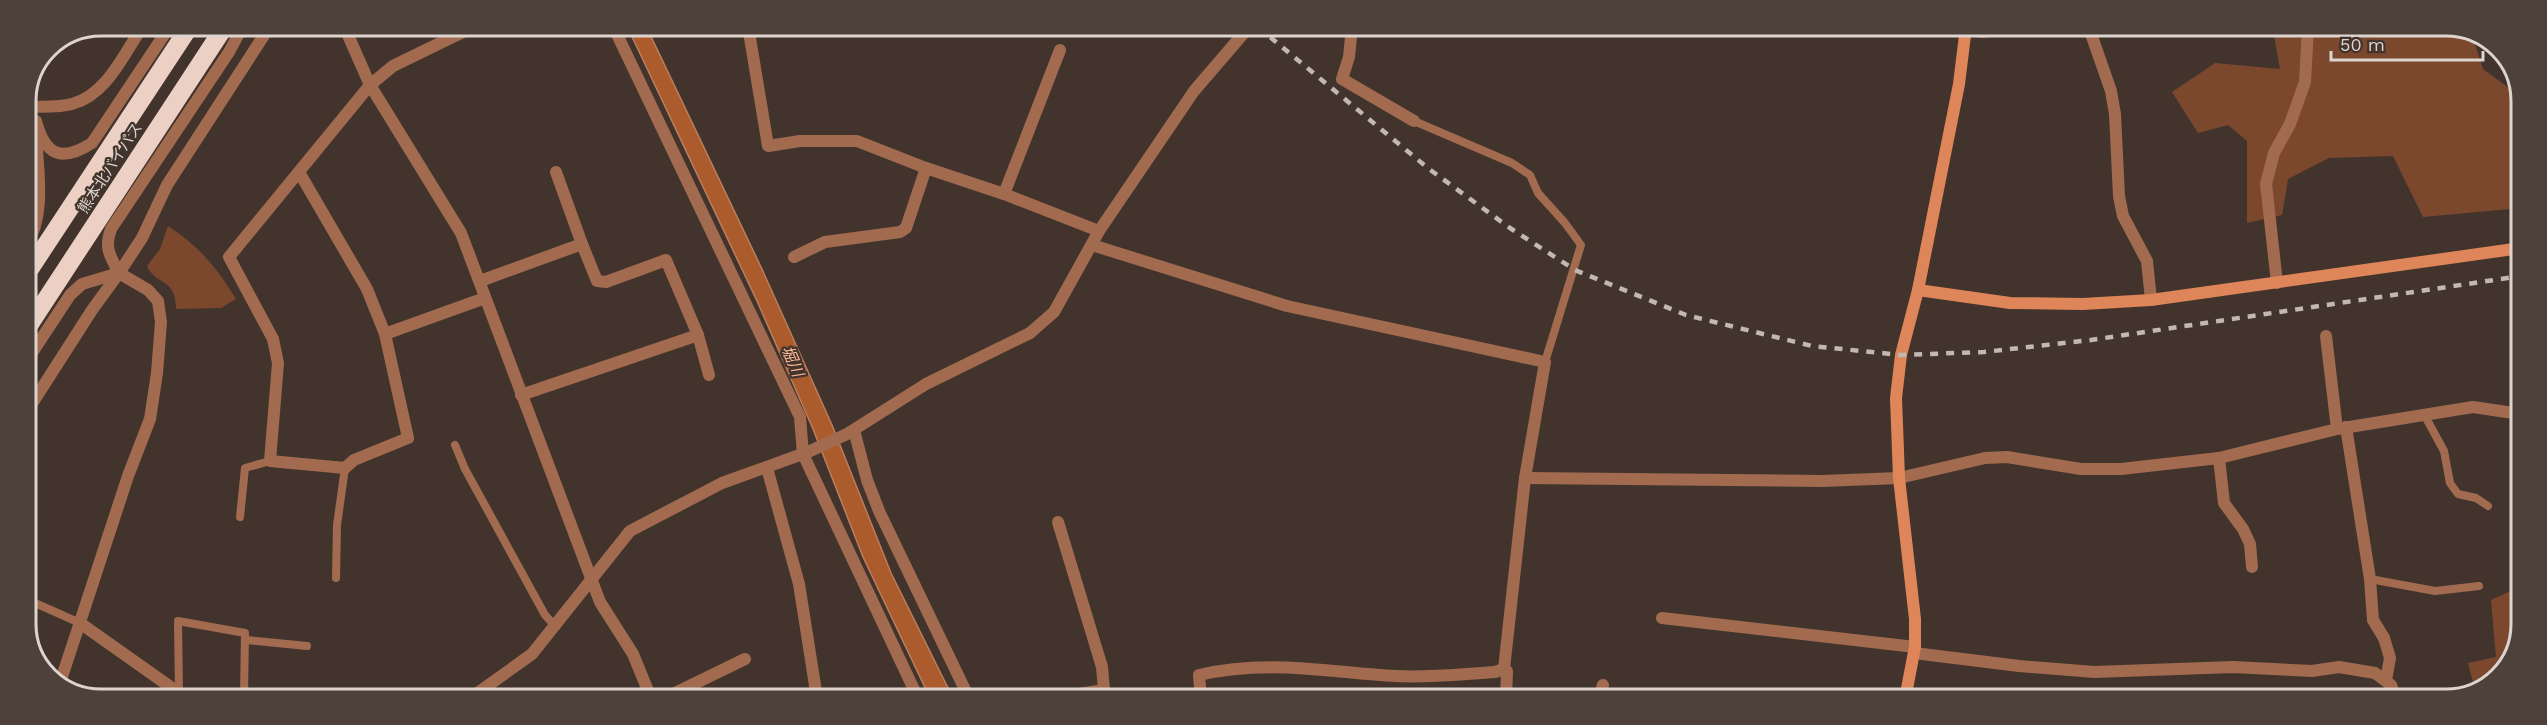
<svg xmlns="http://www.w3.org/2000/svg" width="2547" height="725" font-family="'Work Sans','Noto Sans JP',sans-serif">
<rect width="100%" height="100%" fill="#42342d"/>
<g fill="#7b482e">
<polygon points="2267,28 2465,28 2471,32 2483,69 2521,97 2521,208 2423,217 2393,156 2329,158 2288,179 2282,215 2247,223 2247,141 2228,125 2198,133 2172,92 2215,63 2280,69 2274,35"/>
<path d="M168 226C199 246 217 268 236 299L221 308 176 309C176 277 156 286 147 266L160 249Z"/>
<polygon points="2519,587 2519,643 2492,684 2475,689 2468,663 2496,657 2491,600"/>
</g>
<polygon fill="#ac5b2d" stroke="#bb7f5e" stroke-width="1.5" points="627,26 646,26 761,267 832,425 891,573 953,698 930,698 863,557 813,429 757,301"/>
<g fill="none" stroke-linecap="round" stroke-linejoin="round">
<g stroke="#a26b4f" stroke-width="8">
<polyline points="1414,121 1512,163 1530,175 1538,193 1565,223 1581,245 1545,362"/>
<polyline points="2425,416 2444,451 2450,483 2458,494 2476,498 2488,506"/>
<polyline points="455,445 465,469 545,615 556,627"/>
<polyline points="240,517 245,468 270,461"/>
<polyline points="336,578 337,525 345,468"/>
<polyline points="2370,579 2435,591 2479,586"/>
<polyline points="26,599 80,623"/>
<polyline points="246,640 307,646"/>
<polyline points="179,693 178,621 245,633 244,697"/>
</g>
<g stroke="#a26b4f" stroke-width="12">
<polyline points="344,26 370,85 461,233 600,602 633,654 651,698"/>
<polyline points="613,26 800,417 803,454 918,698"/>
<polyline points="748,26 768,146 800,141 857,141 926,168"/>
<polyline points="1352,27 1349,57 1342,79 1414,121"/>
<polyline points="2089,28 2111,91 2115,114 2119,196 2123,216 2147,261 2151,300"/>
<polyline points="1966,29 1982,32 2012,28"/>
<polyline points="1060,50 1004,194 1099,231"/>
<path d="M26 107C40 106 58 108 72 104 107 95 124 53 143 26"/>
<path d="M36 121C45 155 61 163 92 143L170 26"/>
<polyline points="299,172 367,289 385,334 485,298"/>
<polyline points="582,244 597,281 606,282 666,260 698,335 709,375"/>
<polyline points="1092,245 1287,306 1545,362 1525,478 1504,669 1507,671 1506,699"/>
<path d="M26 246C47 214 37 168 36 132"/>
<polyline points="794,257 825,242 900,232 906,228 926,168 1004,194"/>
<path d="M119 273C110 256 104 248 111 229L229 52 243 26"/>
<polyline points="480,281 582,244 556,172"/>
<polyline points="2277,283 2266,184 2274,153 2290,124 2305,82 2308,28"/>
<polyline points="385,334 408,438 354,460 345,468 270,461 278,363 273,339 229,257 370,85 393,66 475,26"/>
<polyline points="2326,336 2337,429"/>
<polyline points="26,362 70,295 82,284 119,273 142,238 167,185 270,26"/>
<polyline points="521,395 698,335"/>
<polyline points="26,413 92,310 119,273 148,290 158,301 161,322 157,373 150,419 128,476 60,683"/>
<polyline points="2346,427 2370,579 2373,620 2384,638 2390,658 2386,680"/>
<polyline points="854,430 867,480 879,511 969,698"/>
<polyline points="2219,458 2224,503 2243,529 2250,544 2252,567"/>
<polyline points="767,468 799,584 817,698"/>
<polyline points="1525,478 1822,481 1899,478 1985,458 2007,457 2081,469 2121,469 2219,458 2337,429 2473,407 2520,414"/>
<polyline points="1662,618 1915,647"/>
<polyline points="80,623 179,693 179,697"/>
<polyline points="1914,653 2019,666 2094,672 2233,667 2312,671 2339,667 2375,673 2391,685 2396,699"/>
<polyline points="472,697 532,654 630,531 722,483 808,452 847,434 926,384 1030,333 1054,312 1099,231 1194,91 1249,27"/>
<polyline points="665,698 745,659"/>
<polyline points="1054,698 1104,690 1102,667 1058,522"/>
<path d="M1201 698 1199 675C1267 659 1327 672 1395 676 1428 678 1462 674 1495 672L1504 669"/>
<polyline points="1598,699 1603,685"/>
</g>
<g stroke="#de8659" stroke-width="12">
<polyline points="1918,290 2010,303 2083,304 2151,300 2521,248"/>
<polyline points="1905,699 1915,647 1915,619 1899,478 1896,398 1901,355 1918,290 1959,84 1966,27"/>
</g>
<g stroke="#ecd0c3" stroke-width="18">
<polyline points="26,275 190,26"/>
<polyline points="26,330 225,26"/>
</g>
<polyline stroke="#c2b8b3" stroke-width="4.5" stroke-dasharray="8 8" stroke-linecap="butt" points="1258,27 1429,169 1510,228 1575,270 1686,315 1812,346 1901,355 1984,352 2091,340 2521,276"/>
</g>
<g text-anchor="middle" stroke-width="4.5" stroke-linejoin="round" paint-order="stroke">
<g font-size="15" fill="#ddd4cf" stroke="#42342d">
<text transform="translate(110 168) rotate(-57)" y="5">熊本北バイパス</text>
</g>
<g font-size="16" font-style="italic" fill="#fdb997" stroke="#42342d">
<text transform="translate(793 361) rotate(67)" y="6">堀川</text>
</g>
</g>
<path d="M0 0H2547V725H0ZM101 36H2446A65 65 0 0 1 2511 101V624A65 65 0 0 1 2446 689H101A65 65 0 0 1 36 624V101A65 65 0 0 1 101 36Z" fill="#4e413a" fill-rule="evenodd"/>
<path fill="none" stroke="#ddd4cf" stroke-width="3" d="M101 36H2446A65 65 0 0 1 2511 101V624A65 65 0 0 1 2446 689H101A65 65 0 0 1 36 624V101A65 65 0 0 1 101 36Z"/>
<path d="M2331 51v9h152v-9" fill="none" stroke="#ddd4cf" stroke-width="3"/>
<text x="2340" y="51" font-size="18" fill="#ddd4cf" stroke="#42342d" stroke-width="4.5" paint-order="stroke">50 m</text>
</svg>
